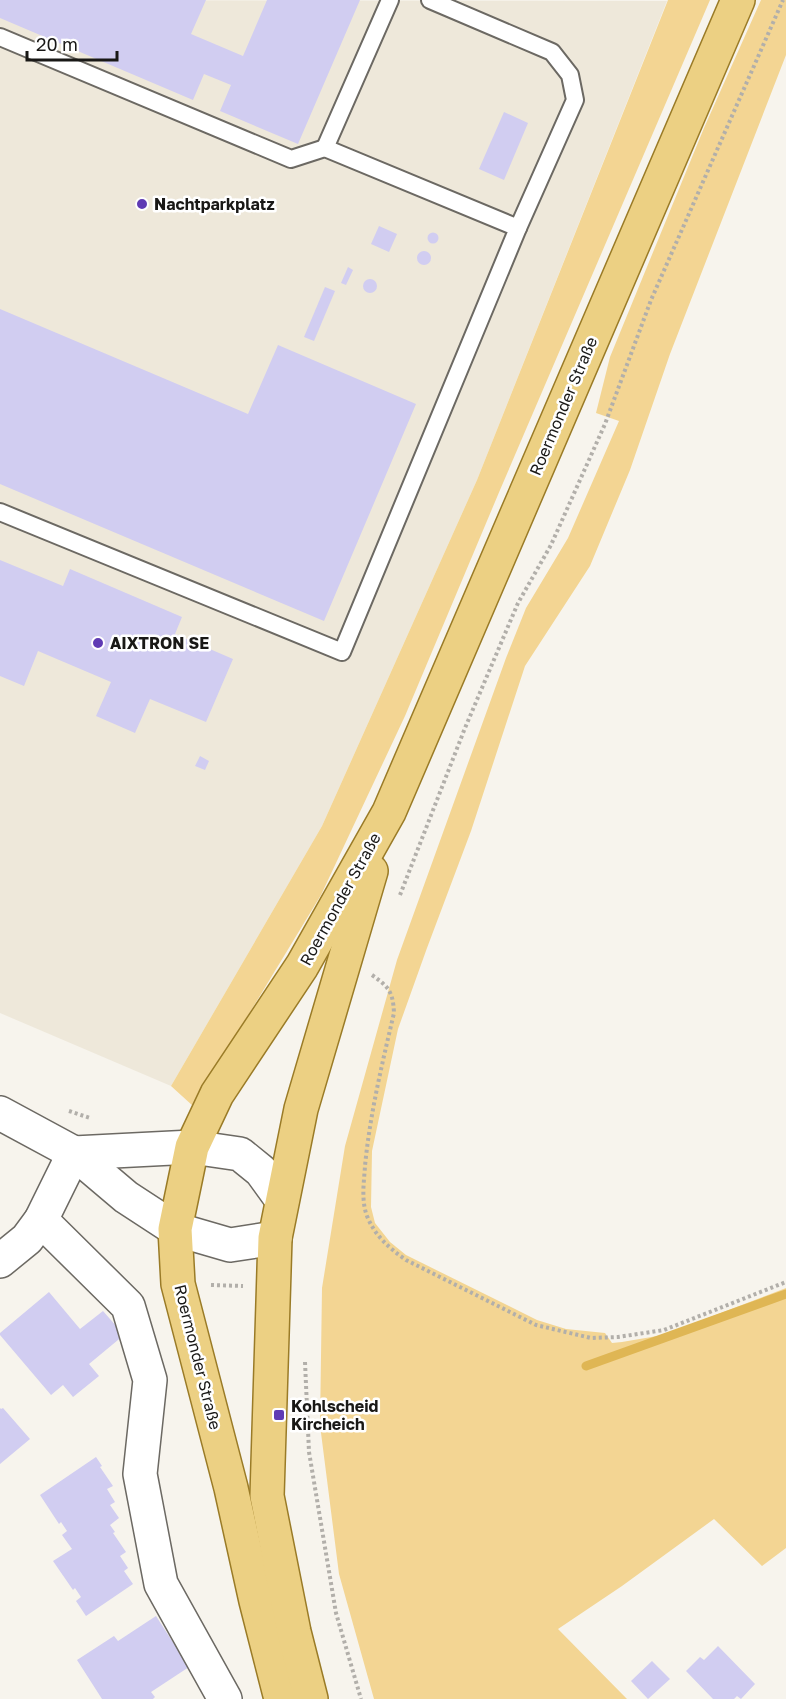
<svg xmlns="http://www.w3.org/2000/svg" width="786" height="1699" font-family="'Golos Text',sans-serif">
<rect width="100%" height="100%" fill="#f7f4ed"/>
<polygon fill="#eee8da" points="0,0 667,1 477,480 322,826 171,1086 0,1013"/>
<g fill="#f3d593">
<polygon points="668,0 710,0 500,490 405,716 321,895 193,1106 171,1086 322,826 477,480"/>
<polygon points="761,0 786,0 786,55 670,354 630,470 590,566 525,666 471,831 427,948 398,1029 372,1151 371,1207 375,1223 390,1242 406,1255 537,1320 566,1329 605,1333 612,1343 622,1342 663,1335 786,1288 786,1548 762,1566 714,1519 622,1586 558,1629 627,1699 374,1699 339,1574 320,1425 322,1288 345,1146 397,960 506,658 526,608 568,538 619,421 596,413 610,357 704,128"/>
</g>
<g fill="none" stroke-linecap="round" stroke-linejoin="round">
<polyline stroke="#dfb654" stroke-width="9" points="586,1366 786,1294"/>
</g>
<g fill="#d1cdf1">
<polygon points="0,0 206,0 191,34 243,56 267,0 360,0 298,144 220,111 231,85 204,74 193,100 0,18"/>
<polygon points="504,112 528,123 504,180 479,169"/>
<polygon points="379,226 397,234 389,252 371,244"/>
<circle cx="433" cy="238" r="5.5"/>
<circle cx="424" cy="258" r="7"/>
<polygon points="348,267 353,270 346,285 341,283"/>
<circle cx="370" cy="286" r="7"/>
<polygon points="325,287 335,291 314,341 304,337"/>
<polygon points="0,309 248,414 278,345 416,404 324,621 0,484"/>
<polygon points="0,560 63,586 70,569 182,617 175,634 233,659 206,722 150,699 135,733 96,716 111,682 38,651 24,686 0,676"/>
<polygon points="200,756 209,761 205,770 195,766"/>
<polygon points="49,1292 80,1329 103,1311 124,1335 89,1364 99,1376 73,1397 63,1385 51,1395 0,1335 0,1333"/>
<polygon points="0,1408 1,1409 3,1408 30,1439 0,1464"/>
<polygon points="96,1457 102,1466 100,1467 113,1486 107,1489 115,1502 110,1505 119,1518 110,1525 115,1532 113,1533 126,1552 120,1556 128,1568 124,1571 133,1584 86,1616 76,1601 81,1597 75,1588 73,1590 53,1561 72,1549 62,1535 67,1531 61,1522 59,1524 40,1495"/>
<polygon points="156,1616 189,1667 151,1692 155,1697 153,1699 102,1699 77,1660 114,1636 118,1641"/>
<polygon points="718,1646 755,1684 741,1699 737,1696 734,1699 713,1699 686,1671 700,1657 704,1660"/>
<polygon points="652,1661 670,1679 648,1699 631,1681"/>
</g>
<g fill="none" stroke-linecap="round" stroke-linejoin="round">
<defs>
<g id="service">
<polyline points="430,0 552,52 570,75 575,100 518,228"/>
<polyline points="0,37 291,159 325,148 518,228 342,652 0,512"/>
<polyline points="325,148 390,0"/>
</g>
<g id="minor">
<polyline points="41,1220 128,1306 150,1380 140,1474 161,1584 225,1699"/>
<polyline points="0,1261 27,1239 41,1220 74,1153"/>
</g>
<g id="tertiary">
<polyline points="0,1113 74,1153 126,1197 175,1229 230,1245 275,1238"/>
<polyline points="74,1153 192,1147 240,1154 261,1171 282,1200"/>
</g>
<g id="primary">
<polyline points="281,1699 256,1601 231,1488 178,1284 175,1229 192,1147 217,1094 302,966 389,812 738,0"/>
<polyline points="311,1699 294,1632 267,1496 275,1238 301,1109 371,871"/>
</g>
</defs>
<use href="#service" stroke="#6c6963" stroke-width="20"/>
<use href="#minor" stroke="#6c6963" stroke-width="36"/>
<use href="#tertiary" stroke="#6c6963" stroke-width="36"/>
<use href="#primary" stroke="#9a7b27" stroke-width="36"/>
<g stroke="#b2afaa" stroke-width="4" stroke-dasharray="3 3" stroke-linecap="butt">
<polyline points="400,895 465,728 518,603 551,545 605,424 651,300 783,0"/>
<path d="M372 975C389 987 393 992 394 1013 382 1064 370 1114 365 1166 364 1182 361 1200 367 1216 375 1236 389 1248 406 1260L536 1325 591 1338 618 1337 664 1330 786 1282"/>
<polyline points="69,1111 90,1118"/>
<polyline points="211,1285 243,1286"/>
<polyline points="305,1362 309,1452 336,1613 361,1699"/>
</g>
<use href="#service" stroke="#fff" stroke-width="16"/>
<use href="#minor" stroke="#fff" stroke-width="33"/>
<use href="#tertiary" stroke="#fff" stroke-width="33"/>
<use href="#primary" stroke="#ecd083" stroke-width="33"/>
</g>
<g fill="#5f3bb4" stroke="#fff" stroke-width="2">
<circle cx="142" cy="204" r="6"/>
<circle cx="98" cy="643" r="6"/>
<rect x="273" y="1409" width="12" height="12" rx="3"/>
</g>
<g text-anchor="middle" stroke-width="5" stroke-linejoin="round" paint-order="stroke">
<g font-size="16" font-weight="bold" fill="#191816" stroke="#fff" text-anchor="start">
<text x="154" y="210">Nachtparkplatz</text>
<text x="110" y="649">AIXTRON SE</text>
<text x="291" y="1412">Kohlscheid<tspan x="291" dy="18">Kircheich</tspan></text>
</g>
<g font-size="16" fill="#191816" stroke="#fff">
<text transform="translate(563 406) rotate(-67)" y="6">Roermonder Straße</text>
<text transform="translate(340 899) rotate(-61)" y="6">Roermonder Straße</text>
<text transform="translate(198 1357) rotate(76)" y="6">Roermonder Straße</text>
</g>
</g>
<path d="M27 51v9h90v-9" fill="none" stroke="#191816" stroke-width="3"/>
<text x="36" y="51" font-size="18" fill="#191816" stroke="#ffffff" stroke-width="4.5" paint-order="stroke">20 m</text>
</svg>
